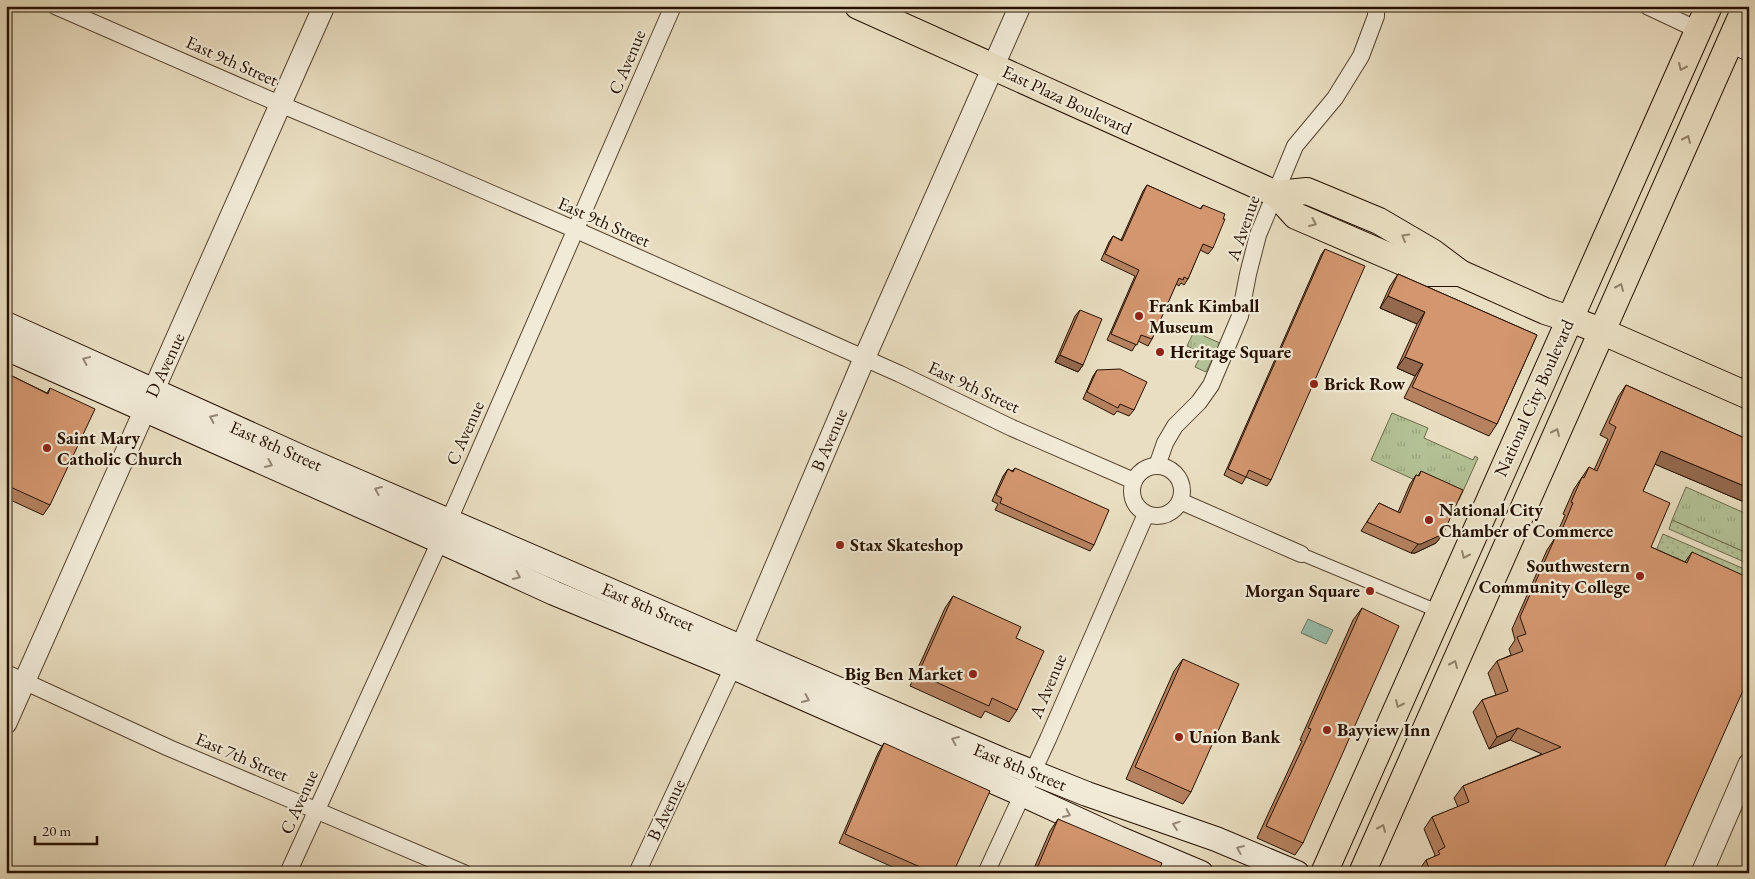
<svg xmlns="http://www.w3.org/2000/svg" width="1755" height="879" font-family="'EB Garamond',serif">
<defs>
<pattern id="grass-tufts" width="24" height="20" patternUnits="userSpaceOnUse" patternTransform="scale(1.25)"><rect width="24" height="20" fill="#b3c296"/><path d="M3 7l-1-3M5 7V3M7 7l1-3M15 17l-1-3M17 17v-4M19 17l1-3" fill="none" stroke="#9aa680"/></pattern>
<pattern id="garden-dots" width="8" height="8" patternUnits="userSpaceOnUse" patternTransform="scale(1.25)"><rect width="8" height="8" fill="#b3c296"/><path d="M2 2h.1M6 6h.1" fill="none" stroke="#9aa680" stroke-width="1.8" stroke-linecap="round"/></pattern>
<pattern id="water-ripples" width="26" height="14" patternUnits="userSpaceOnUse" patternTransform="scale(1.25)"><rect width="26" height="14" fill="#99bdac"/><path d="M2 4q2-2 4 0t4 0M15 11q2-2 4 0t4 0" fill="none" stroke="#84a192"/></pattern>
</defs>
<rect width="100%" height="100%" fill="#e9dec1"/>
<filter id="stains"><feTurbulence type="fractalNoise" baseFrequency=".004" numOctaves="4"/><feColorMatrix values="0 0 0 0 .2 0 0 0 0 .09 0 0 0 0 .02 0 0 0 .5 -.17"/></filter>
<radialGradient id="worn" r=".72"><stop offset=".6" stop-color="#630" stop-opacity="0"/><stop offset="1" stop-color="#630" stop-opacity=".3"/></radialGradient>
<g fill="url(#grass-tufts)" stroke="#6c6a4b">
<polygon points="1198,323 1207,328 1204,336 1220,343 1206,372 1195,367 1202,353 1187,346"/>
<polygon points="1392,413 1428,428 1424,438 1473,460 1475,456 1478,458 1459,500 1371,460"/>
<polygon points="1686,487 1749,515 1749,554 1672,520"/>
</g>
<g fill="url(#garden-dots)" stroke="#6c6a4b">
<polygon points="1672,520 1749,554 1749,564 1669,529"/>
<polygon points="1663,534 1749,571 1749,593 1651,563"/>
</g>
<polygon fill="url(#water-ripples)" stroke="#6b7867" points="1308,619 1333,630 1326,644 1301,633"/>
<g fill="none" stroke-linecap="round" stroke-linejoin="round">
<defs>
<polyline id="pedestrian" points="1301,554 1433,609"/>
<g id="minor">
<polyline points="55,6 282,105 435,169 576,230 900,374 1012,428 1134,481"/>
<polyline points="1647,6 1698,30"/>
<polyline points="1729,44 1749,53"/>
<polyline points="1157,466 1165,443 1175,426 1199,402 1211,385 1240,316 1248,274 1258,235 1295,146 1335,98 1361,56 1376,16 1376,6"/>
<circle cx="1157" cy="491" r="25"/>
<polyline points="1180,501 1301,554"/>
<polyline points="6,673 169,748 464,873"/>
<polyline points="288,873 440,541 673,6"/>
<polyline points="637,873 733,667"/>
<polyline points="986,873 1048,739 1146,514"/>
</g>
<g id="tertiary">
<polyline points="735,662 864,359 1020,6"/>
<polyline points="6,723 324,6"/>
<polyline points="1702,873 1749,764"/>
</g>
<g id="secondary">
<polyline points="6,324 303,458 1002,760 1087,794 1216,839 1297,873"/>
<polyline points="6,348 440,541 554,593 733,667 1022,794 1118,838 1201,873"/>
</g>
<g id="primary">
<polyline points="858,6 1276,194 1296,216 1428,273 1460,273"/>
<polyline points="1276,194 1307,191 1379,221 1432,252 1460,273 1545,311 1570,319 1601,331 1749,396"/>
<polyline points="1324,873 1709,6"/>
<polyline points="1362,873 1746,6"/>
</g>
</defs>
<use href="#pedestrian" stroke="#564430" stroke-width="14"/>
<use href="#minor" stroke="#564430" stroke-width="18"/>
<use href="#tertiary" stroke="#564430" stroke-width="23"/>
<use href="#secondary" stroke="#251100" stroke-width="26"/>
<use href="#primary" stroke="#251100" stroke-width="28"/>
<use href="#pedestrian" stroke="#f1ead7" stroke-width="12"/>
<use href="#minor" stroke="#f1ead7" stroke-width="16"/>
<use href="#tertiary" stroke="#f1ead7" stroke-width="21"/>
<use href="#secondary" stroke="#f1ead7" stroke-width="24"/>
<use href="#primary" stroke="#e9dec1" stroke-width="26"/>
</g>
<g fill="#b5815f" stroke="#251100">
<polygon points="1147,185 1200,209 1203,205 1213,248 1208,254 1200,250 1188,279 1184,285 1181,283 1179,286 1176,284 1152,339 1148,346 1138,341 1132,351 1107,340 1135,276 1101,260 1109,242 1113,236 1121,240 1143,191"/>
<polygon points="1325,249 1271,480 1267,486 1246,477 1242,484 1224,475 1321,255"/>
<polygon points="1398,274 1537,335 1497,424 1489,436 1404,398 1415,376 1397,368 1417,324 1380,308 1390,286"/>
<polygon points="1080,310 1083,365 1078,372 1055,362 1075,316"/>
<polygon points="1097,370 1134,410 1129,416 1117,411 1114,415 1083,399 1093,376"/>
<polygon points="6,373 47,393 50,388 50,505 43,515 6,498"/>
<polygon points="1626,385 1749,440 1749,504 1655,464 1643,491 1651,547 1685,562 1692,552 1662,873 1417,873 1426,860 1434,857 1435,855 1424,829 1432,817 1458,807 1454,798 1463,786 1542,754 1510,740 1489,749 1473,712 1482,700 1496,695 1488,673 1497,661 1511,655 1509,649 1515,640 1512,629 1547,550 1555,538 1565,515 1563,514 1574,489 1589,467 1594,470 1608,439 1600,435 1618,397"/>
<polygon points="1015,468 1094,545 1090,551 995,510 998,504 992,501 1003,476 1008,469 1012,471"/>
<polygon points="1421,471 1443,534 1436,543 1415,553 1411,553 1361,531 1379,503 1398,512 1410,484 1416,475 1418,476"/>
<polygon points="953,596 1016,638 1017,710 1009,722 985,711 981,718 910,686 945,608"/>
<polygon points="1362,608 1303,843 1295,855 1257,838 1302,741 1300,740 1353,620"/>
<polygon points="1183,659 1191,792 1183,804 1126,779 1174,671"/>
<polygon points="884,743 953,873 906,873 839,843 878,753"/>
<polygon points="1058,819 1158,873 1032,873 1050,831"/>
</g>
<g fill="#94694e" stroke="#251100">
<polygon points="1388,296 1425,312 1417,324 1380,308"/>
<polygon points="1060,355 1083,365 1078,372 1055,362"/>
<polygon points="1405,357 1423,364 1415,376 1397,368"/>
<polygon points="1661,451 1749,488 1749,504 1652,463"/>
<polygon points="1443,534 1436,543 1415,553 1411,553 1418,544"/>
<polygon points="1518,728 1510,740 1489,749 1497,737"/>
</g>
<g fill="#d3966f" stroke="#251100">
<polygon points="1147,185 1201,209 1203,205 1225,214 1223,219 1225,219 1213,248 1203,244 1188,279 1184,277 1183,280 1179,278 1152,339 1141,335 1137,345 1111,334 1139,270 1105,254 1113,236 1122,241"/>
<polygon points="1325,249 1365,266 1271,480 1249,470 1246,477 1228,469"/>
<polygon points="1398,274 1537,335 1497,424 1412,387 1423,364 1405,357 1425,312 1388,296"/>
<polygon points="1080,310 1102,319 1083,365 1060,355"/>
<polygon points="1120,369 1147,382 1134,410 1120,404 1118,408 1087,392 1097,370"/>
<polygon points="6,373 48,394 50,388 95,409 50,505 6,485"/>
<polygon points="1626,385 1749,440 1749,488 1661,451 1643,491 1670,503 1651,547 1687,563 1692,552 1749,578 1749,677 1662,873 1431,873 1426,860 1440,854 1438,851 1445,847 1432,817 1469,802 1463,786 1561,747 1518,728 1497,737 1482,700 1508,691 1497,661 1523,651 1517,637 1526,634 1520,617 1555,538 1558,539 1573,503 1571,502 1582,477 1584,478 1589,467 1597,471 1616,427 1609,423"/>
<polygon points="1015,468 1109,510 1094,545 1000,503 1002,498 996,495 1008,469 1013,472"/>
<polygon points="1421,471 1463,490 1443,534 1421,544 1418,544 1367,522 1379,503 1400,513 1416,475 1419,476"/>
<polygon points="953,596 1021,627 1016,638 1044,651 1017,710 992,698 989,706 918,674"/>
<polygon points="1362,608 1399,626 1303,843 1266,826 1311,729 1308,728"/>
<polygon points="1183,659 1239,684 1191,792 1135,767"/>
<polygon points="884,743 990,791 953,873 934,873 845,834"/>
<polygon points="1058,819 1162,863 1158,873 1035,873"/>
</g>
<defs><path id="oneway-chevron" d="M-2-3.5L2.5 0L-2 3.5" fill="none" stroke-width="1.6" stroke-linecap="round" stroke-linejoin="round" transform="scale(1.25)"/></defs>
<g stroke="#91826a">
<use href="#oneway-chevron" transform="translate(1682 67) rotate(114)"/>
<use href="#oneway-chevron" transform="translate(1687 139) rotate(-66)"/>
<use href="#oneway-chevron" transform="translate(1313 223) rotate(23)"/>
<use href="#oneway-chevron" transform="translate(1405 237) rotate(-150)"/>
<use href="#oneway-chevron" transform="translate(1620 287) rotate(-66)"/>
<use href="#oneway-chevron" transform="translate(1556 432) rotate(-66)"/>
<use href="#oneway-chevron" transform="translate(1465 555) rotate(114)"/>
<use href="#oneway-chevron" transform="translate(1454 664) rotate(-66)"/>
<use href="#oneway-chevron" transform="translate(1399 704) rotate(114)"/>
<use href="#oneway-chevron" transform="translate(1382 828) rotate(-66)"/>
</g>
<g stroke="#958876">
<use href="#oneway-chevron" transform="translate(86 360) rotate(-156)"/>
<use href="#oneway-chevron" transform="translate(213 418) rotate(-156)"/>
<use href="#oneway-chevron" transform="translate(269 464) rotate(24)"/>
<use href="#oneway-chevron" transform="translate(378 490) rotate(-157)"/>
<use href="#oneway-chevron" transform="translate(517 576) rotate(25)"/>
<use href="#oneway-chevron" transform="translate(806 699) rotate(24)"/>
<use href="#oneway-chevron" transform="translate(955 740) rotate(-157)"/>
<use href="#oneway-chevron" transform="translate(1067 814) rotate(24)"/>
<use href="#oneway-chevron" transform="translate(1176 825) rotate(-161)"/>
<use href="#oneway-chevron" transform="translate(1240 849) rotate(-157)"/>
</g>
<g fill="#8f2418" stroke="#f1ead7" stroke-width="2">
<circle cx="1139" cy="316" r="5"/>
<circle cx="1160" cy="352" r="5"/>
<circle cx="1314" cy="384" r="5"/>
<circle cx="47" cy="448" r="5"/>
<circle cx="1429" cy="520" r="5"/>
<circle cx="840" cy="545" r="5"/>
<circle cx="1640" cy="576" r="5"/>
<circle cx="1370" cy="591" r="5"/>
<circle cx="973" cy="674" r="5"/>
<circle cx="1327" cy="730" r="5"/>
<circle cx="1179" cy="737" r="5"/>
</g>
<g text-anchor="middle" stroke-width="4.5" stroke-linejoin="round" paint-order="stroke">
<g font-size="18" fill="#251100" stroke="#f1ead7">
<text transform="translate(232 61) rotate(24)" y="6">East 9th Street</text>
<text transform="translate(627 62) rotate(-67)" y="6">C Avenue</text>
<text transform="translate(1067 100) rotate(25)" y="6">East Plaza Boulevard</text>
<text transform="translate(604 222) rotate(24)" y="6">East 9th Street</text>
<text transform="translate(1243 228) rotate(-71)" y="6">A Avenue</text>
<text transform="translate(165 365) rotate(-65)" y="6">D Avenue</text>
<text transform="translate(974 387) rotate(25)" y="6">East 9th Street</text>
<text transform="translate(1534 398) rotate(-66)" y="6">National City Boulevard</text>
<text transform="translate(465 433) rotate(-66)" y="6">C Avenue</text>
<text transform="translate(829 440) rotate(-67)" y="6">B Avenue</text>
<text transform="translate(276 446) rotate(24)" y="6">East 8th Street</text>
<text transform="translate(648 607) rotate(23)" y="6">East 8th Street</text>
<text transform="translate(1048 686) rotate(-67)" y="6">A Avenue</text>
<text transform="translate(242 757) rotate(23)" y="6">East 7th Street</text>
<text transform="translate(1020 767) rotate(22)" y="6">East 8th Street</text>
<text transform="translate(299 802) rotate(-66)" y="6">C Avenue</text>
<text transform="translate(666 810) rotate(-65)" y="6">B Avenue</text>
</g>
<g font-size="18" font-weight="bold" fill="#251100" stroke="#f1ead7" text-anchor="start">
<text x="1149" y="312">Frank Kimball<tspan x="1149" dy="21">Museum</tspan></text>
<text x="1170" y="358">Heritage Square</text>
<text x="1324" y="390">Brick Row</text>
<text x="57" y="444">Saint Mary<tspan x="57" dy="21">Catholic Church</tspan></text>
<text x="1439" y="516">National City<tspan x="1439" dy="21">Chamber of Commerce</tspan></text>
<text x="850" y="551">Stax Skateshop</text>
<text x="1630" y="572" text-anchor="end">Southwestern<tspan x="1630" dy="21">Community College</tspan></text>
<text x="1360" y="597" text-anchor="end">Morgan Square</text>
<text x="963" y="680" text-anchor="end">Big Ben Market</text>
<text x="1337" y="736">Bayview Inn</text>
<text x="1189" y="743">Union Bank</text>
</g>
</g>
<rect width="1755" height="879" fill="none" stroke="#e9dec1" stroke-width="25"/>
<rect x="8" y="8" width="1740" height="864" fill="none" stroke="#251100" stroke-width="2.5"/>
<rect x="12" y="12" width="1730" height="854" fill="none" stroke="#251100"/>
<path d="M35 836v8h62v-8" fill="none" stroke="#251100" stroke-width="2.5"/>
<text x="42" y="836" font-size="15" fill="#251100" stroke="#f1ead7" stroke-width="4" paint-order="stroke">20 m</text>
<rect width="100%" height="100%" filter="url(#stains)"/>
<rect width="100%" height="100%" fill="url(#worn)"/>
</svg>
